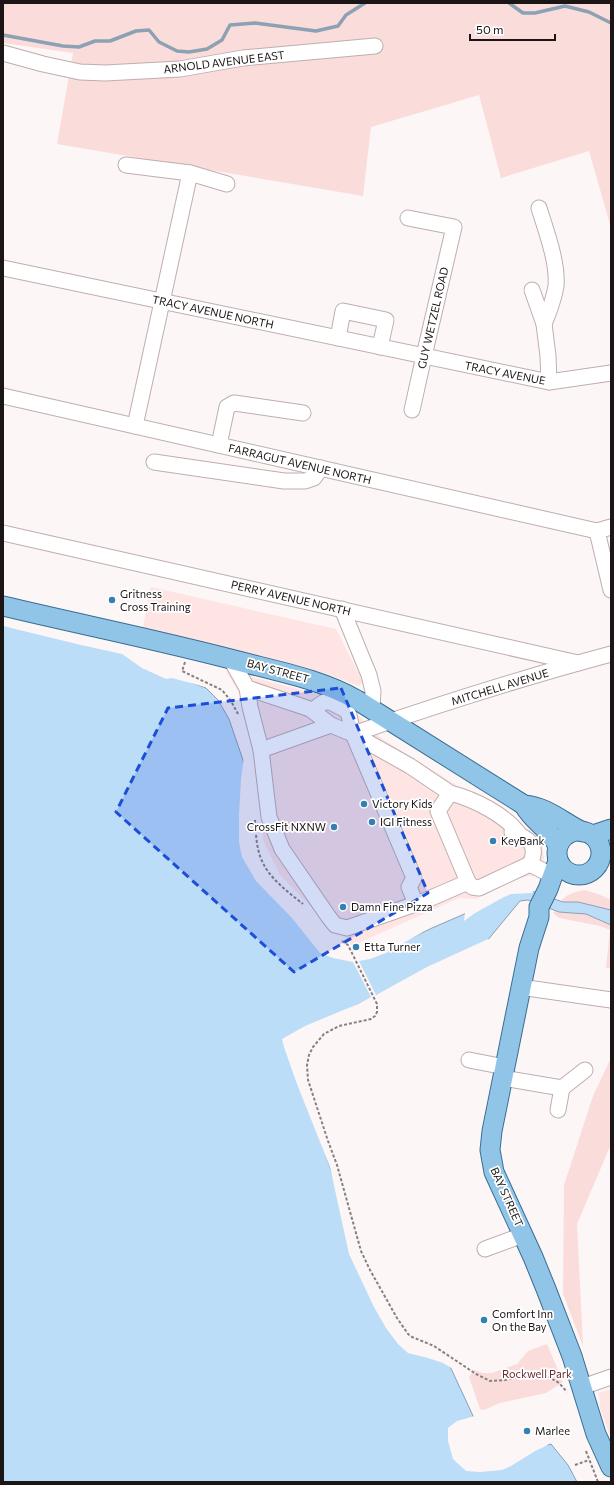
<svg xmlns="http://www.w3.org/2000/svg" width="614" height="1485" font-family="Commissioner,sans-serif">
<rect width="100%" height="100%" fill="#fdf6f6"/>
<g fill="#ffe4e4">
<polygon points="151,587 336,629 363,682 359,686 330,675 142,632"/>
<polygon points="225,670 344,701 381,738 529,830 542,845 544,858 538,879 536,876 529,876 518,879 476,899 459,898 352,946 344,935 334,930 280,875 263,840 257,765 241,696"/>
<polygon points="611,1389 611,1438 600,1408 599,1393"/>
</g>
<g fill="#fadcdb">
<polygon points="3,3 611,3 611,228 589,151 501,178 479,95 371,127 363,196 57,144 73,53 3,43"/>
<path d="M584 890 598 894 611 900V968H606L610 930 600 926 559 918 553 913C563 897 565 894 584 890Z"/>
<polygon points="611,1058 611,1144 577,1224 583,1346 563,1294 564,1185 593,1096"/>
<polygon points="547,1344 563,1382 546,1393 500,1403 484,1410 480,1409 469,1377 474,1370 483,1373 492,1373 517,1364 528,1351"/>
</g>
<polygon fill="#bcddf8" stroke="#8ca1b4" points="3,625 122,652 138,663 206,688 218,700 229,719 243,760 246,780 247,855 261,880 325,947 353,961 385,951 432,928 492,902 509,892 526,889 563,902 578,902 611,910 611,925 586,914 559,912 528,900 520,901 487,941 285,1040 330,1167 359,1266 401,1343 448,1362 474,1418 456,1435 469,1462 483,1464 551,1444 568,1465 577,1482 3,1482"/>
<g fill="#fdf6f6">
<polygon points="3,623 123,650 139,661 196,681 209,688 172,678 166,679 142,668 122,654 81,645 3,626"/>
<polygon points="244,757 248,785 249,854 263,878 298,911 326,945 353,959 384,949 410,936 423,932 386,953 370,959 359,961 376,995 427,967 488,939 490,940 488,943 288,1041 332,1166 349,1227 361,1265 403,1341 449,1360 453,1369 443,1363 428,1358 408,1353 398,1344 386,1328 374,1307 349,1254 330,1167 297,1084 284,1047 282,1039 305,1026 358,1004 371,997 353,962 333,958 320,953 292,918 256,881 242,857 239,842 239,815 241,779"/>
<polygon points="526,887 534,890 532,893 511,894 504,897 475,913 464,921 465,913 467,911 491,900 508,891"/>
<polygon points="475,1416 476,1418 474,1422 458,1435 471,1460 483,1462 536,1446 547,1443 548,1445 535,1451 511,1466 502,1470 480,1472 466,1471 453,1459 448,1441 448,1428 457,1421"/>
</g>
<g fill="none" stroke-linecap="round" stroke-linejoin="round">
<g stroke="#8ca1b4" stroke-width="3.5">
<polyline points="509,3 523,13 535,13 565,6 589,12 611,23"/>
<polyline points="3,35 63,46 79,47 95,41 110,41 136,31 149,30 159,42 177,51 189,52 207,49 222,40 230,25 255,23 316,31 338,26 346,15 365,3"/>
</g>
<defs>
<g id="minor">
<polyline points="3,53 43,64 80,72 105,73 180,69 243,58 375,46"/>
<polyline points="126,165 190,173 227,184"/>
<path d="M539 208C546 231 558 262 556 286 554 299 549 312 544 324"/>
<polyline points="408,218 454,227 424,356 412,410"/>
<polyline points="3,268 549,382 611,373"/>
<polyline points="532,290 544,324 548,356 549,382"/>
<polyline points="338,338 343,311 386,320 380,347"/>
<polyline points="3,396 597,531 611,527"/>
<polyline points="135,426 190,173"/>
<polyline points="219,445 227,407 234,403 303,413"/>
<polyline points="154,462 284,481 305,481 314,478 321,468"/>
<polyline points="597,531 611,590"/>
<polyline points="3,533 578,663"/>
<polyline points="342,609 369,675 373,691 372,709"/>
<polyline points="230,658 247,688 310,709 331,725 261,750"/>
<path d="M247 688 250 707 261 750 269 817 282 849 328 916 335 925 347 928 424 901 468 882 438 811 450 793C474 799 506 815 520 835"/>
<polyline points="318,706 324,702 330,702 346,710 349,715 353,734 410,766 450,793"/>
<path d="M331 725 353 734C437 705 525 677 611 654"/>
<polyline points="353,734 414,878 409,887 416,904"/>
<polyline points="530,864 553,876"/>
<path d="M468 882 472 887 479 888 530 864C539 845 529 838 512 832"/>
<polyline points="520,987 611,1000"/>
<polyline points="469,1060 505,1067"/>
<polyline points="503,1078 562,1088 585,1070"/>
<polyline points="558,1110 562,1088"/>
<polyline points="485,1249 523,1235"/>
<polyline points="582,1387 611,1377"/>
</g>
<g id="major">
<path d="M3 606C83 625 163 641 242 662 281 672 322 680 357 700L524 805C548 807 562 822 583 832"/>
<path d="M524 805C533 822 550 829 558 846"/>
<circle cx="579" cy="853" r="22"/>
<polyline points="593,835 611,829"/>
<polyline points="558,861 548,889 539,907 539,917 529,948 492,1131 490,1150 494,1172 533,1257 546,1289 572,1356 596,1434 611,1467"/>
</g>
</defs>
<use href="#minor" stroke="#bfaeae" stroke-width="17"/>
<use href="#major" stroke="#386e93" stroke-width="21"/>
<g stroke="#878080" stroke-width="2" stroke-dasharray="3 2" stroke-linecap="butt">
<polyline points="185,662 182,671 222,690 231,701 238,714"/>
<path d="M255 820C256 833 256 848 262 861 270 879 288 892 303 904"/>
<polyline points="342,941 348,945 377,1004 377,1012 375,1016 371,1019 339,1026 324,1034 313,1047 309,1055 307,1065 308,1080 328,1141 337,1165 361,1251 370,1270 397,1318 408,1334 412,1337 434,1346 476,1374 490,1381 505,1380 536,1373 545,1375 559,1383 567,1392"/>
<polyline points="586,1451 598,1482"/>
<polyline points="575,1465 589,1460"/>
</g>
<use href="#minor" stroke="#fff" stroke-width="15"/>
<use href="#major" stroke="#91c5e7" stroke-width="19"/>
</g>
<path fill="#1d4ed8" fill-opacity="0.2" stroke="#1d4ed8" stroke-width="3" stroke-dasharray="8 5" stroke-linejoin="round" d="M341 688 428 893 294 972 116 812 168 708Z"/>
<g fill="#3380b2" stroke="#fff" stroke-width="1.5">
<circle cx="112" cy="600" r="4"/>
<circle cx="364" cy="804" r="4"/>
<circle cx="372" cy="822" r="4"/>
<circle cx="334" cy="827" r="4"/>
<circle cx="493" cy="841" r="4"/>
<circle cx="343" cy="907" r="4"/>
<circle cx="356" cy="947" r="4"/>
<circle cx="484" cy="1320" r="4"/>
<circle cx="527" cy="1431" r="4"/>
</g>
<g text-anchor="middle" stroke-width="3.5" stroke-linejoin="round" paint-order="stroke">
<g font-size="11" fill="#1b1515" stroke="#fff">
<text transform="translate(224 62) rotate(-7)" y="4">ARNOLD AVENUE EAST</text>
<text transform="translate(213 312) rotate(12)" y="4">TRACY AVENUE NORTH</text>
<text transform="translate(433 318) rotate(-77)" y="4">GUY WETZEL ROAD</text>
<text transform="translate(505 373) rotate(11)" y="4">TRACY AVENUE</text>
<text transform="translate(300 464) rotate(13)" y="4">FARRAGUT AVENUE NORTH</text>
<text transform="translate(291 598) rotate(13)" y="4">PERRY AVENUE NORTH</text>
<text transform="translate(278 671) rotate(15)" y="4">BAY STREET</text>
<text transform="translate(500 687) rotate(-17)" y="4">MITCHELL AVENUE</text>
<text transform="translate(507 1197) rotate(66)" y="4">BAY STREET</text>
</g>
<g font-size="11" fill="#1b1515" stroke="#fff" text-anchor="start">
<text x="120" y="598">Gritness<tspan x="120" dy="13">Cross Training</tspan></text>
<text x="372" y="808">Victory Kids</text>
<text x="380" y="826">IGI Fitness</text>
<text x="326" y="831" text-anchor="end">CrossFit NXNW</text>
<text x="501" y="845">KeyBank</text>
<text x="351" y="911">Damn Fine Pizza</text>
<text x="364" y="951">Etta Turner</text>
<text x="492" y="1318">Comfort Inn<tspan x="492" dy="13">On the Bay</tspan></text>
<text x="535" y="1435">Marlee</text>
</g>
<g font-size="11" fill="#6b2a2e" stroke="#fff">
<text x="537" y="1378">Rockwell Park</text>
</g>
</g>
<rect width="614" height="1485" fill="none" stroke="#1b1515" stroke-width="8"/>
<path d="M470 34v6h85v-6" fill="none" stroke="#1b1515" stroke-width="2"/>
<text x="476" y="34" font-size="12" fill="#1b1515" stroke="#ffffff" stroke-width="3" paint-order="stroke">50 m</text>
</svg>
